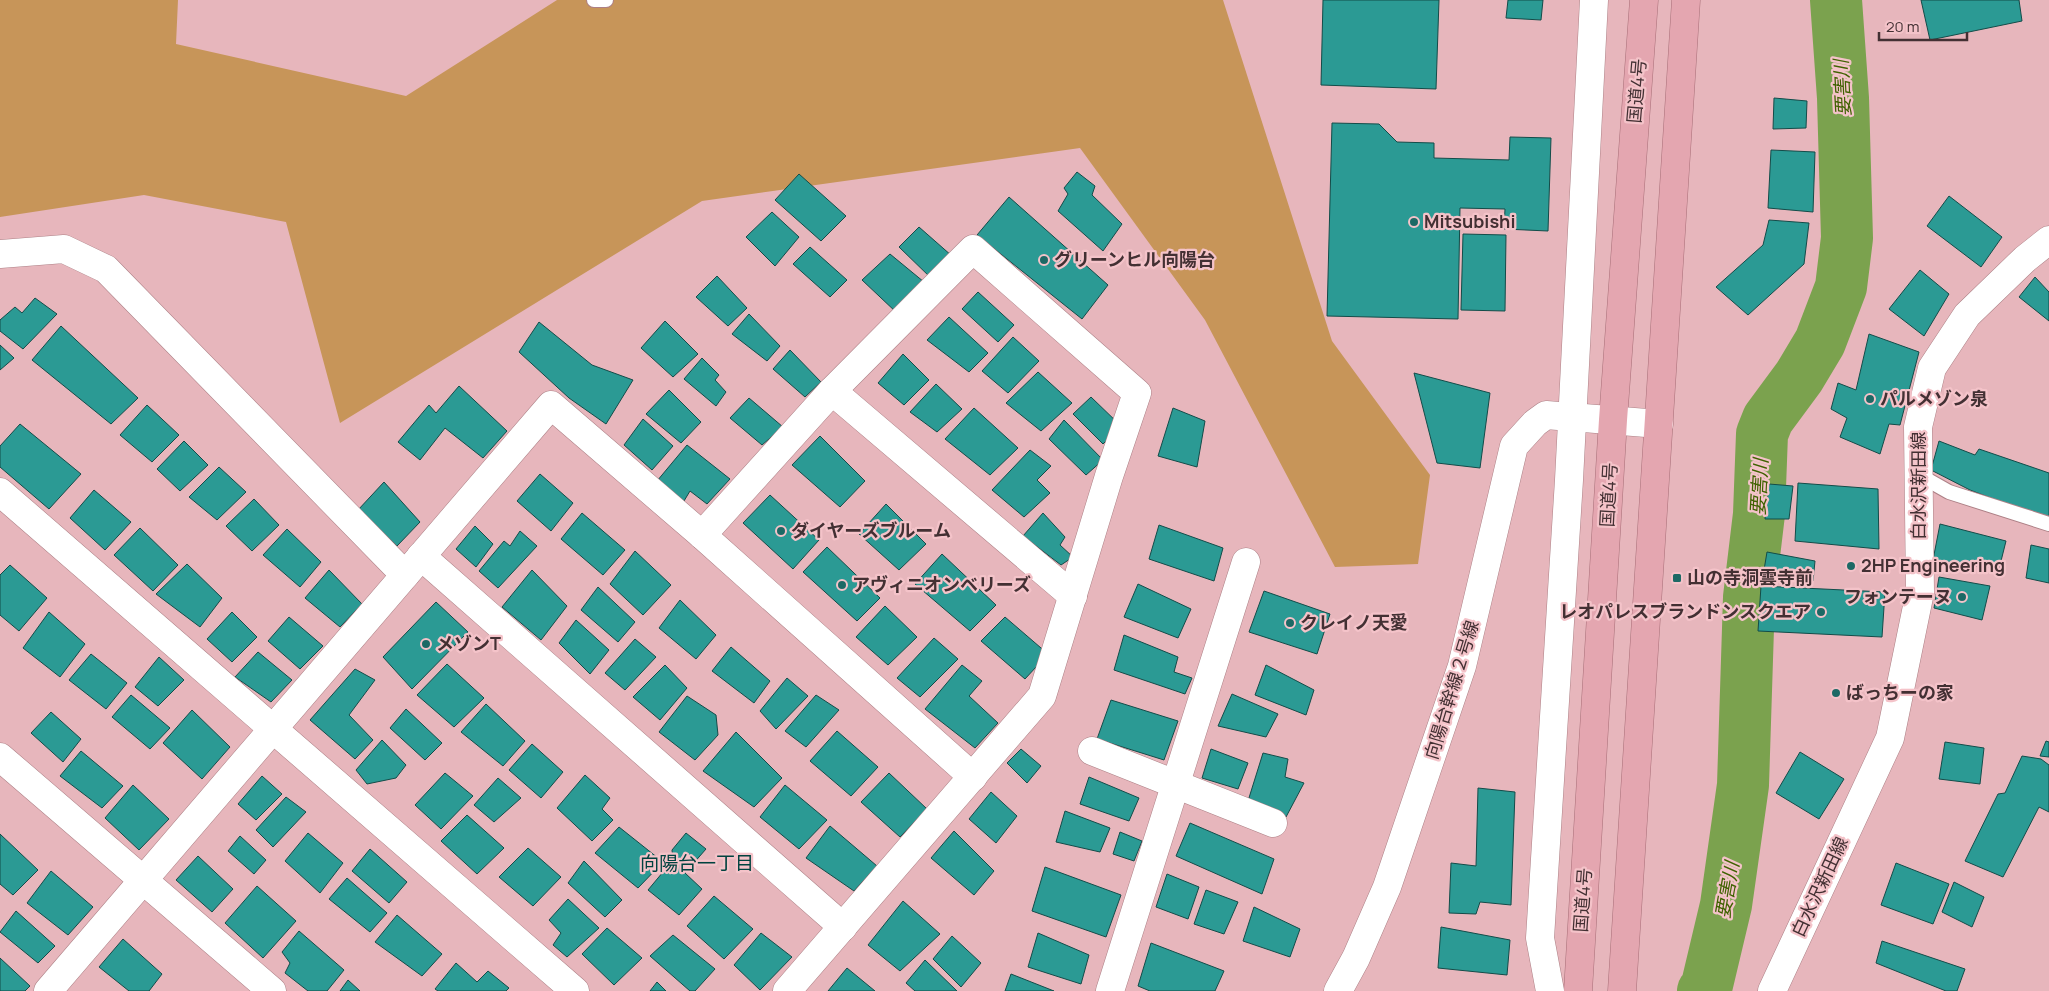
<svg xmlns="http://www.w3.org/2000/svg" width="2049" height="991" font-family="Manrope,'Noto Sans JP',sans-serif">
<rect width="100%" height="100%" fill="#e7b6bc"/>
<polygon fill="#c79559" points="0,0 178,0 176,44 406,96 557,0 1223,0 1332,341 1430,475 1418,564 1335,567 1205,320 1080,148 702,201 340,423 286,222 144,195 0,217"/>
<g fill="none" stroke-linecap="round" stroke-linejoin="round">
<polyline stroke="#7ba24e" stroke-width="52" points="1703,991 1706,989 1726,905 1743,785 1749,597 1759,514 1762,434 1768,419 1799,377 1820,342 1841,287 1847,238 1843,98 1836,0"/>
</g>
<g fill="#2b9a94" stroke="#134c49">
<polygon points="1323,0 1439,0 1436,89 1321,85"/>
<polygon points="1508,0 1543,0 1541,20 1506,18"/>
<polygon points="1921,0 2019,0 2022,21 1930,40"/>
<polygon points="1774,98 1807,101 1806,128 1773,129"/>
<polygon points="1332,123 1379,124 1397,142 1434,143 1434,158 1509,160 1510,137 1551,138 1548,231 1504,229 1505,209 1460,208 1458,319 1327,316"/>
<polygon points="1771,150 1815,152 1813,212 1768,208"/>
<polygon points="1077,172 1095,186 1092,195 1122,224 1103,251 1058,211 1068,194 1064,188"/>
<polygon points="799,174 846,216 821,241 775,200"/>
<polygon points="1949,196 2002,237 1981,267 1927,226"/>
<polygon points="1009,197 1108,285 1082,319 977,235"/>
<polygon points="772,212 799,237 775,266 746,237"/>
<polygon points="1769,220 1809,223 1804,264 1748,315 1716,287 1763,245"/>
<polygon points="919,227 952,256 931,278 899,247"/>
<polygon points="1463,234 1506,235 1505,311 1461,310"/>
<polygon points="810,247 847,280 830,297 793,264"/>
<polygon points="890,254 924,282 897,313 862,280"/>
<polygon points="1920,270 1949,294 1924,336 1889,309"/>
<polygon points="717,276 747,308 728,326 696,297"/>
<polygon points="2035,277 2049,292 2049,321 2019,297"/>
<polygon points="978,292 1014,325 998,342 962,309"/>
<polygon points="35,298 57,314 23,349 0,331 0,320 15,307 22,313"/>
<polygon points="749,314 780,346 767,361 732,334"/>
<polygon points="949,317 988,353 969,372 927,340"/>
<polygon points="665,321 698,354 673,377 641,348"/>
<polygon points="539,322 592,365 633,380 606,424 569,398 519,352"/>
<polygon points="61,326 138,398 111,424 32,360"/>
<polygon points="1869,334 1919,352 1900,425 1889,424 1880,454 1840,437 1847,418 1831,409 1838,383 1856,390"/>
<polygon points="1013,337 1039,361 1008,393 982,371"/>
<polygon points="0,345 14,358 0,370"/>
<polygon points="790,350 821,382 805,397 773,369"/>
<polygon points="903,354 929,380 904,405 878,383"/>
<polygon points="702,358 719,375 715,380 726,392 716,406 684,379"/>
<polygon points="1038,372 1072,403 1041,431 1006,403"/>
<polygon points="1414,373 1490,393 1480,468 1437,463"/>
<polygon points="936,384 962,409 937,432 910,412"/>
<polygon points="459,386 507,431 483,458 445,428 420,460 398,442 429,405 436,413"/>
<polygon points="669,390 701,422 681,443 646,414"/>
<polygon points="1091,397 1121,426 1103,444 1073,414"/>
<polygon points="749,398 783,427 762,445 730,418"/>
<polygon points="147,405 179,435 152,462 120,435"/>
<polygon points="974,408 1018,448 990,475 945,439"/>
<polygon points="1173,408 1205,421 1197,467 1158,456"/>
<polygon points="643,419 673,446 652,470 624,445"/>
<polygon points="1064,420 1103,460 1086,475 1049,439"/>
<polygon points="20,424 81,474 49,509 0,467 0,446"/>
<polygon points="820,436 865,481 840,507 792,465"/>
<polygon points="184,441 208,465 180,491 157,469"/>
<polygon points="1939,441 1975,455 1979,449 2049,473 2049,518 2022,510 1970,490 1931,470"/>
<polygon points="687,445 730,479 707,504 690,491 684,501 657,481"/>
<polygon points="1030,450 1051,466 1037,480 1050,493 1024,517 992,490"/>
<polygon points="219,467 246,492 217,520 189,497"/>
<polygon points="540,474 573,503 551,531 517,501"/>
<polygon points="384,482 420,522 397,546 358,510"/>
<polygon points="1798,483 1878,489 1879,549 1795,541"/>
<polygon points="1769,484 1793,486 1789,519 1765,519"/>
<polygon points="94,490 131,522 105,550 70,518"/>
<polygon points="770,495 819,540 793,569 743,523"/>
<polygon points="254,499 279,525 252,551 226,526"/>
<polygon points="886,504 926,544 899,570 859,534"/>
<polygon points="582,513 625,550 603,575 561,539"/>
<polygon points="1043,513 1065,537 1060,545 1073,557 1061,565 1023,536"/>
<polygon points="1940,524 2006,541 1999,569 1933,560"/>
<polygon points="1159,525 1223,548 1214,581 1149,559"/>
<polygon points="475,526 493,544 476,567 456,549"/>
<polygon points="140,528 178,565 153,591 114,555"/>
<polygon points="287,529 321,562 300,587 263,555"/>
<polygon points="520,531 537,546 498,588 479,571 504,541 510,546"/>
<polygon points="2031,545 2049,549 2049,583 2026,578"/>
<polygon points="827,547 880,598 857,621 803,572"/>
<polygon points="635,551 671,585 643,615 610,584"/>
<polygon points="1767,552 1815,561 1813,581 1763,576"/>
<polygon points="942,554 996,605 970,631 915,584"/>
<polygon points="187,564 222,598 200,627 156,594"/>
<polygon points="10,565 47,598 19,631 0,615 0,575"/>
<polygon points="329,570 362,604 340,627 305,598"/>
<polygon points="532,570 567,606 541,640 502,607"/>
<polygon points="1939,577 1990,586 1982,620 1934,608"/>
<polygon points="1138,584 1191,609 1178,638 1124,617"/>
<polygon points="1761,586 1885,592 1882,637 1758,631"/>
<polygon points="598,587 635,622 618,642 581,610"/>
<polygon points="1264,591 1330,614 1317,654 1249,632"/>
<polygon points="680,600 716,635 696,659 659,628"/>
<polygon points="436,602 468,632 412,689 383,657"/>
<polygon points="885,606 917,637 888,665 856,637"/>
<polygon points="49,612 85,644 60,677 23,648"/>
<polygon points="232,612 257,637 232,662 207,639"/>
<polygon points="289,617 323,646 300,669 268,641"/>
<polygon points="1005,617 1048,654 1025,679 981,641"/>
<polygon points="576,620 609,650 590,674 559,643"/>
<polygon points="1124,635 1178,657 1174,672 1192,678 1185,694 1114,670"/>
<polygon points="934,638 958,659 920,697 897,678"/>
<polygon points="635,639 656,657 625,690 605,673"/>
<polygon points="731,647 770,681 754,703 712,671"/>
<polygon points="258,652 292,680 271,702 235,677"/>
<polygon points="91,654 127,683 106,709 69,680"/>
<polygon points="159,657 184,680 158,706 135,687"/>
<polygon points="447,664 484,698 454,727 417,695"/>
<polygon points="665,665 687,688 660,720 633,697"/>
<polygon points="962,665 982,681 969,696 998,723 975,748 925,709"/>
<polygon points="1266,665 1314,690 1306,715 1255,695"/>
<polygon points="355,669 375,680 349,715 373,740 355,759 310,720"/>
<polygon points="787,678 808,696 776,729 760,711"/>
<polygon points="1232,694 1278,714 1266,737 1218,726"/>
<polygon points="131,695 170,728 150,749 112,717"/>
<polygon points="816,695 839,710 806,747 785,731"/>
<polygon points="687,696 716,715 718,735 695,760 659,732"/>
<polygon points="1111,700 1178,721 1164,760 1097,739"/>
<polygon points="486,704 525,741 503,766 461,732"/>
<polygon points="406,709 442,743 425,760 390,728"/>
<polygon points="192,710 230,747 202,779 163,743"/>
<polygon points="51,712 81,739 63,762 31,733"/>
<polygon points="837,731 878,767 851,796 810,761"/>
<polygon points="736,732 782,778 754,807 703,771"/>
<polygon points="382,740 406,765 396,778 367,784 356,770"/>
<polygon points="2046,741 2049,742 2049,757 2040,756"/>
<polygon points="1945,742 1984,748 1980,784 1939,779"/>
<polygon points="532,744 563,772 541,798 509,770"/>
<polygon points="1021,749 1041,766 1027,783 1007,763"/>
<polygon points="1211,749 1248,763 1238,789 1202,778"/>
<polygon points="81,751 123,786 102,808 60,776"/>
<polygon points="1800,752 1844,779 1819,819 1776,793"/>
<polygon points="1263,753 1288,759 1285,777 1304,783 1286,817 1248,801"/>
<polygon points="2022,756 2041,759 2049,765 2049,812 2039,807 2003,877 1965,861 1998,794 2005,793"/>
<polygon points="445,773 473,796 441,829 415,805"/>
<polygon points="889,773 927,809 900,837 861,802"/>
<polygon points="585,775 610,798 602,809 613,820 592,841 557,808"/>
<polygon points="262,776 282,794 256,820 238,804"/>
<polygon points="1089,777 1139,798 1129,821 1080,804"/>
<polygon points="498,778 521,798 494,822 474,805"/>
<polygon points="133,785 169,819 139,850 105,818"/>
<polygon points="785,785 827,820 799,849 760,817"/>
<polygon points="1478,788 1515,792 1511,905 1480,902 1476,914 1449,913 1451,863 1476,866"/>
<polygon points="991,792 1017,816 996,843 969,819"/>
<polygon points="286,797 306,812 273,847 256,830"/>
<polygon points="1065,811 1110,828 1100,852 1056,842"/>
<polygon points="467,815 504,848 477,874 441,841"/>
<polygon points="1190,823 1274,859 1262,894 1176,856"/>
<polygon points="830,826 877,866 854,891 806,858"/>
<polygon points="619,827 663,862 638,888 595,853"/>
<polygon points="954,831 994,871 974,895 931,858"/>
<polygon points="1120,832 1142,841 1134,861 1113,854"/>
<polygon points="308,833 343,863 320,893 285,861"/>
<polygon points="686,833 706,849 685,873 702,889 679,915 648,890 673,860 672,850"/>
<polygon points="0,834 38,870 13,895 0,884"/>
<polygon points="240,836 266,860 254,874 228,851"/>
<polygon points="528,848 561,877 533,906 499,877"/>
<polygon points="370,849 407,882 389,903 352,871"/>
<polygon points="198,856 233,889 212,912 176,880"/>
<polygon points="584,861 622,900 605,917 568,883"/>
<polygon points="1896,863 1949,884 1933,924 1881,905"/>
<polygon points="1045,867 1121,895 1106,937 1032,911"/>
<polygon points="51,871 93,907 68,935 27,903"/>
<polygon points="1167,874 1199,887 1188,919 1156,907"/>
<polygon points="347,878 387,913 370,932 329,899"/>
<polygon points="1954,882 1984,897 1972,927 1942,912"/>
<polygon points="257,886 296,921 263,958 225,923"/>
<polygon points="1206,890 1238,902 1224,934 1194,924"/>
<polygon points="714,896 753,929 724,959 687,926"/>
<polygon points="568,899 599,928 567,957 553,945 561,933 549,920"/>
<polygon points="903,901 940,934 900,971 868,945"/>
<polygon points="1254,907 1300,929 1290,957 1243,941"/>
<polygon points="16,911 55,946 38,963 0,932"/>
<polygon points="397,915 442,954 422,976 375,942"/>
<polygon points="1441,927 1510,940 1507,975 1438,968"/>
<polygon points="607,928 642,958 614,985 582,954"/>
<polygon points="299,931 344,970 327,991 308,991 285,973 290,963 282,952"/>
<polygon points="761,933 792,957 760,990 734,965"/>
<polygon points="1038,933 1089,955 1081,984 1028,967"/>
<polygon points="673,935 715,969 695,991 690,991 650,956"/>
<polygon points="952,936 981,963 961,987 933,959"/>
<polygon points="123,939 162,974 149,991 129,991 99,967"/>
<polygon points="1882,941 1965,969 1957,991 1946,991 1876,963"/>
<polygon points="1151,943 1224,971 1215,991 1150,991 1138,986"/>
<polygon points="0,958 30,986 25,991 0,991"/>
<polygon points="925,960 957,991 915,991 906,983"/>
<polygon points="456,963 477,982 488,971 509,988 506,991 438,991 435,989"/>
<polygon points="847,968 875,991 828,991"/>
<polygon points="1011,974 1054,991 1005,991"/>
<polygon points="348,980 360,991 340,991"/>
<polygon points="657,982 666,991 650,991"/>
</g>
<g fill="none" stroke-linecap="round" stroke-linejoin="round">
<defs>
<g id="service">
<polyline points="594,0 606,0"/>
<polyline points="1919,475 1949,492 2049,524"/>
</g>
<g id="minor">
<polyline points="0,254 64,249 106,269 405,575"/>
<polyline points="832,391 1073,596"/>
<polyline points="0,492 575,991"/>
<polyline points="702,535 832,391 973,249 1137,393 1109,476 1042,696 787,991"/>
<polyline points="421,556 843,927"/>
<polyline points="1092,751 1273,823"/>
<polyline points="0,757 272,991"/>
<polyline points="48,991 551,405 702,535 973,777"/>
<polyline points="1110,991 1246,562"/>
<polyline points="1550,991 1540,938 1569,480 1594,0"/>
<polyline points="1772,991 1890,738 1920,592 1918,427 1932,368 1967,315 2025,259 2049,240"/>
</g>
<polyline id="tertiary" points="1338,991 1356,958 1387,887 1462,666 1514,446 1535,423 1546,415 1659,424"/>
<g id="trunk">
<polyline points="1578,991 1613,420 1644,0"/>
<polyline points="1622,991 1686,0"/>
</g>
</defs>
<use href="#service" stroke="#ad8086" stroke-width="16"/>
<use href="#minor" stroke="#ad8086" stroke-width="29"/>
<use href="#tertiary" stroke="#ad8086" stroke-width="29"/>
<use href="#trunk" stroke="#a76e77" stroke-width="29"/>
<use href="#service" stroke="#fff" stroke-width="14"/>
<use href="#minor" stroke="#fff" stroke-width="28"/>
<use href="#tertiary" stroke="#fff" stroke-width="28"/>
<use href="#trunk" stroke="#e4a6b0" stroke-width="28"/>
</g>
<g fill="#1d6965" stroke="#f4c3c9" stroke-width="2">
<circle cx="1414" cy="222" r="5"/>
<circle cx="1044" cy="260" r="5"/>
<circle cx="1870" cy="399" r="5"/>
<circle cx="781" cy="531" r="5"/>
<circle cx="1851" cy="566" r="5"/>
<rect x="1672" y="573" width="10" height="10" rx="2.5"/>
<circle cx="842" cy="585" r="5"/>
<circle cx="1962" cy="597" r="5"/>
<circle cx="1821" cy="612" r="5"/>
<circle cx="1290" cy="623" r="5"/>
<circle cx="426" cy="644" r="5"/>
<circle cx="1836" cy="693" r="5"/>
</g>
<g text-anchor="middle" stroke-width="4.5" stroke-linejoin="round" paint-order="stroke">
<g font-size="18" fill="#433033" stroke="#f4c3c9">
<text transform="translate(1637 91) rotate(-85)" y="6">国道4号</text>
<text transform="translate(1919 486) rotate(-90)" y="6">白水沢新田線</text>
<text transform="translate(1609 495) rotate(-87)" y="6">国道4号</text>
<text transform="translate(1452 690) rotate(-73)" y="6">向陽台幹線２号線</text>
<text transform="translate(1820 887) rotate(-65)" y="6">白水沢新田線</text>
<text transform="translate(1583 900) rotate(-86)" y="6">国道4号</text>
</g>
<g font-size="18" font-weight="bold" fill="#433033" stroke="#f4c3c9" text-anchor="start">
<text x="1424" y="228">Mitsubishi</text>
<text x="1054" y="266">グリーンヒル向陽台</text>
<text x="1880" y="405">パルメゾン泉</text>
<text x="791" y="537">ダイヤーズブルーム</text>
<text x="1861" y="572">2HP Engineering</text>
<text x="1687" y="584">山の寺洞雲寺前</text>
<text x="852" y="591">アヴィニオンベリーズ</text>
<text x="1952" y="603" text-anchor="end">フォンテーヌ</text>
<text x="1811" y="618" text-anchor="end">レオパレスブランドンスクエア</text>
<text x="1300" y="629">クレイノ天愛</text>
<text x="436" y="650">メゾンT</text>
<text x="1846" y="699">ばっちーの家</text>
</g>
<g font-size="19" font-style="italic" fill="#3f6201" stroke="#f4c3c9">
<text transform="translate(1842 88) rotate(-93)" y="7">要害川</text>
<text transform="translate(1759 487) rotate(-87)" y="7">要害川</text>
<text transform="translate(1727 890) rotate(-80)" y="7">要害川</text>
</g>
<g font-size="19" fill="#00423f" stroke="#f4c3c9">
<text x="697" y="870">向陽台一丁目</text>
</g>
</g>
<path d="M1879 32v8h88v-8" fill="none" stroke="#433033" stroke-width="2.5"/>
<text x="1886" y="32" font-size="15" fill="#433033" stroke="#f4c3c9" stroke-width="4" paint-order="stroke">20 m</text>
</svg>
